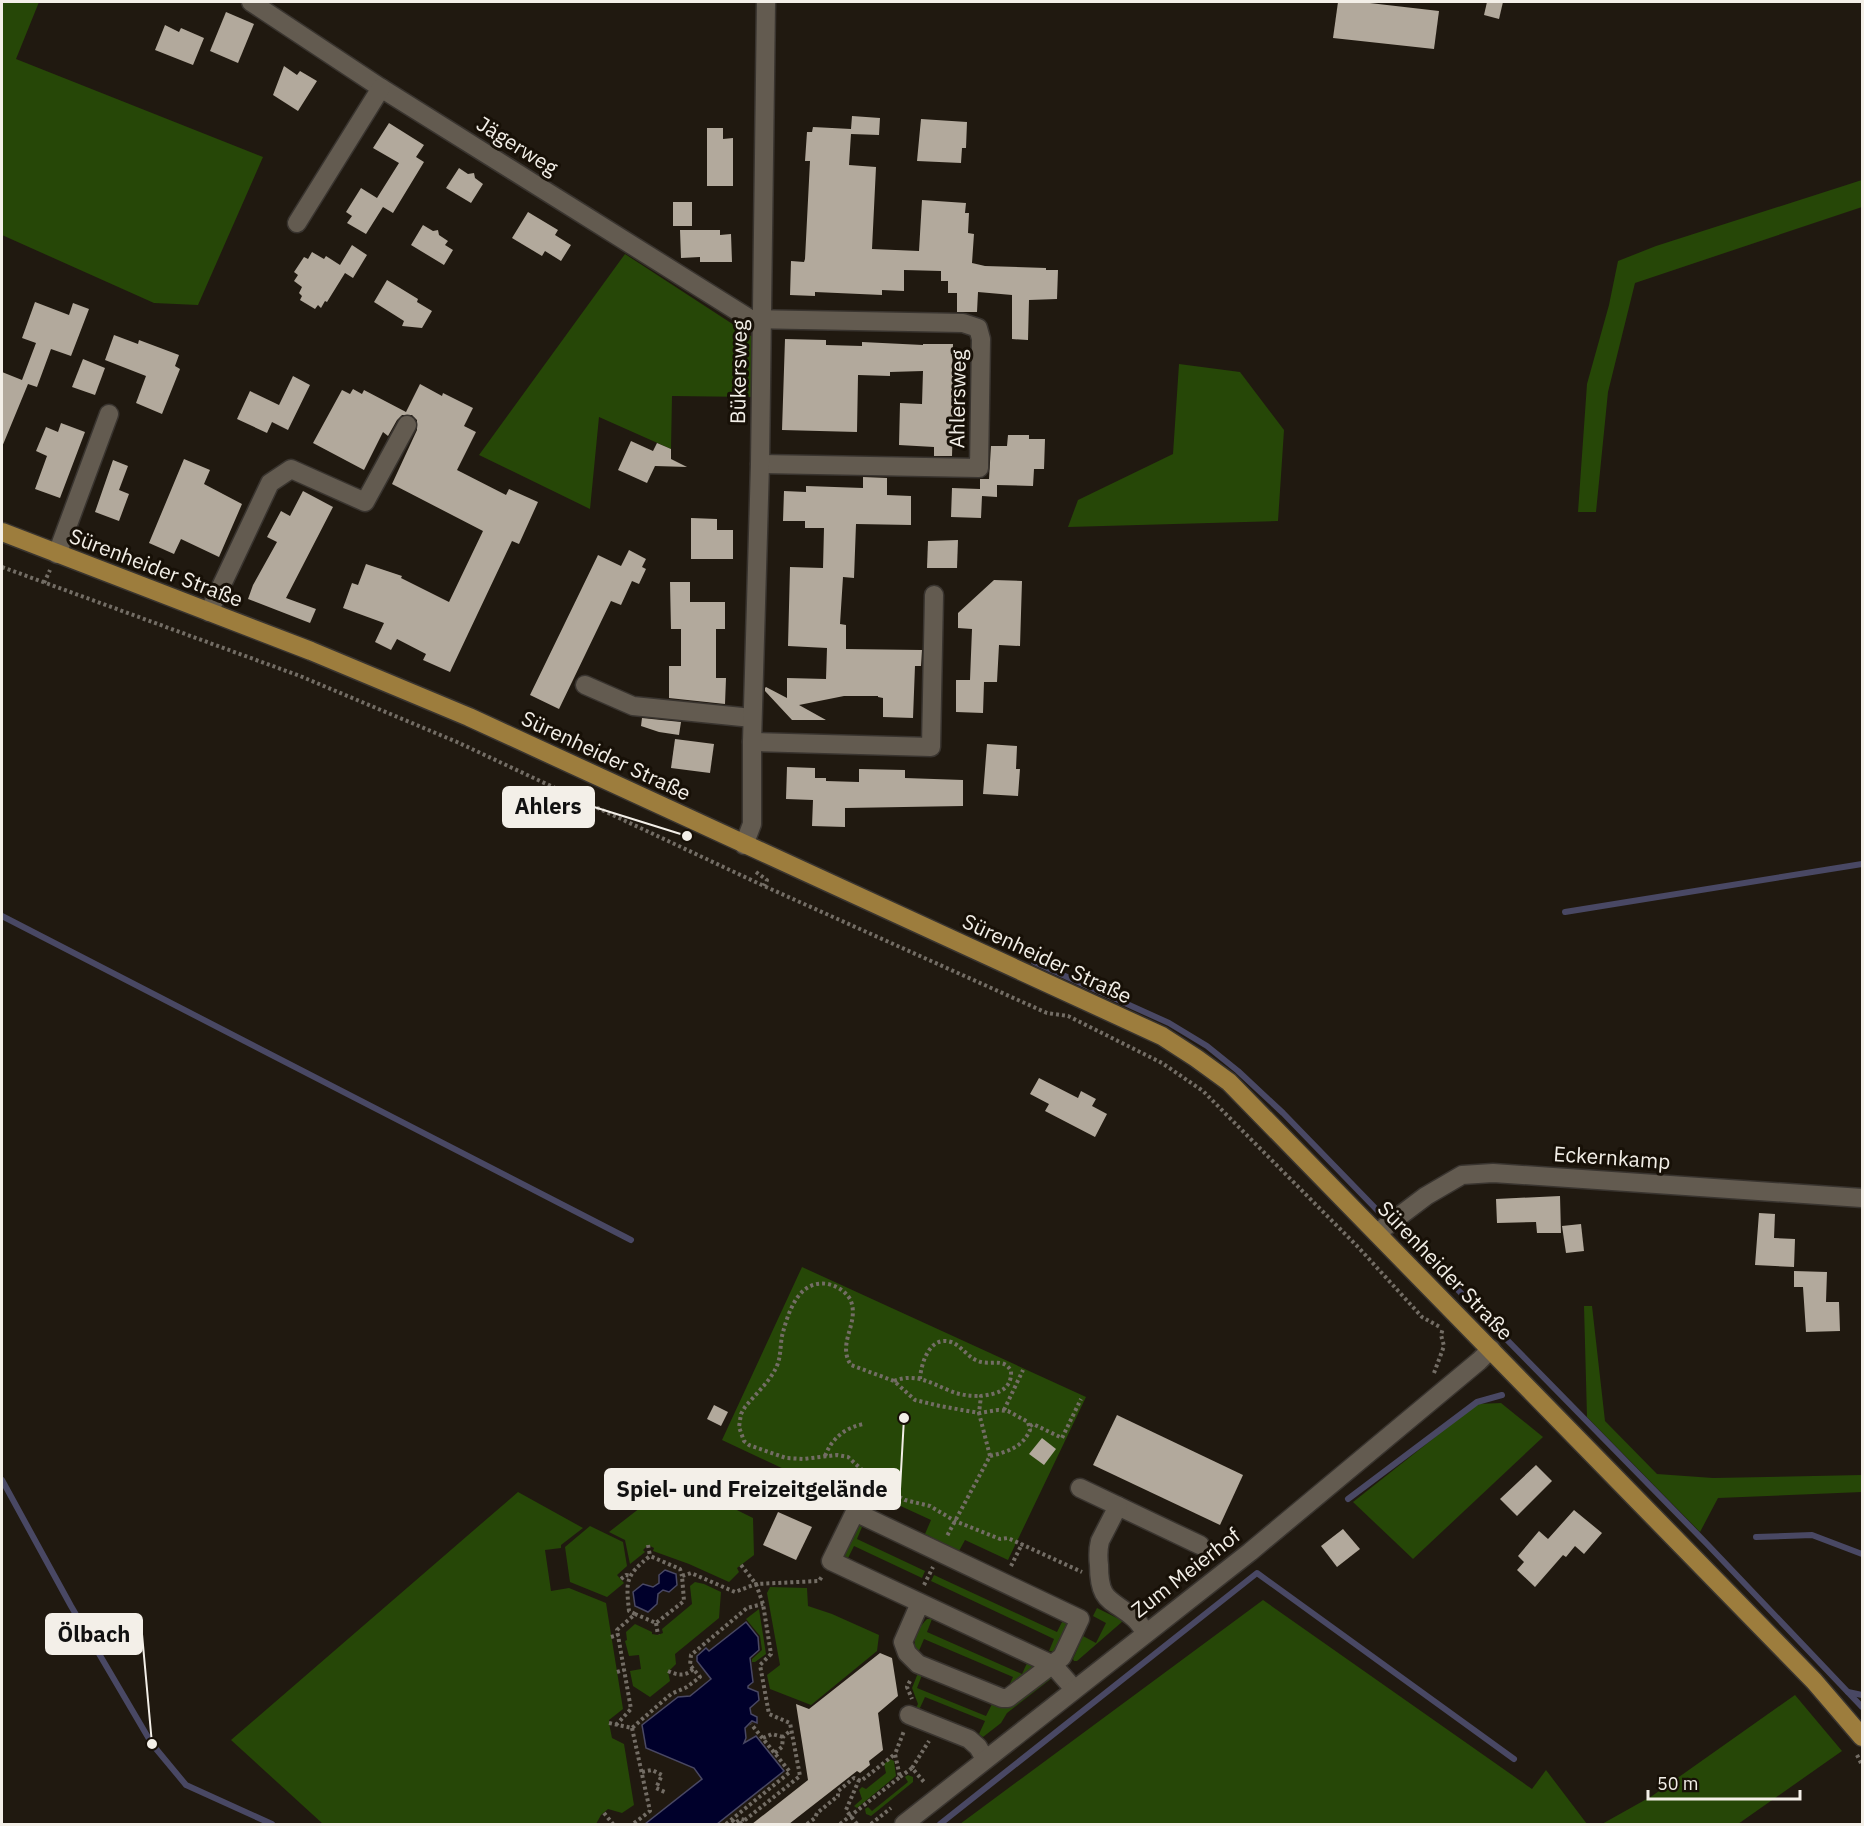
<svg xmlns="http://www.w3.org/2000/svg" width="1864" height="1826" font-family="'IBM Plex Sans',sans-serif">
<rect width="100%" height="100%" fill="#201910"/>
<g fill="#264707">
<polygon points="2,2 39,2 16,59 263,157 198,305 154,303 2,235"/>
<polygon points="1862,180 1862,207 1635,283 1608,392 1596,512 1578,512 1587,384 1609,305 1618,261 1656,246"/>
<polygon points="625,254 754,338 753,397 672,396 671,449 599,417 590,509 479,455"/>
<polygon points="1179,364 1240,372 1284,430 1278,521 1068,527 1078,500 1173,454"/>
<polygon points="802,1267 1086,1397 1008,1560 965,1540 959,1551 925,1534 931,1520 855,1485 848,1499 722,1440"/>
<polygon points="1584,1306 1592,1306 1605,1421 1657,1474 1713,1478 1862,1475 1862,1492 1718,1498 1700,1532 1587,1417"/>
<polygon points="1501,1403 1543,1437 1413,1559 1353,1502 1477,1404"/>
<polygon points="676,1480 753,1518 754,1555 737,1568 739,1572 729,1582 689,1564 653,1551 654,1548 648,1545 643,1550 645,1552 630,1564 625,1540 609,1532"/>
<polygon points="518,1492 583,1528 561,1545 561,1548 545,1550 551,1591 569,1588 606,1603 623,1709 609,1720 609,1723 612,1738 624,1744 634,1805 622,1813 608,1809 601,1815 596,1824 323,1824 231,1740"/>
<polygon points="858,1525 862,1527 857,1539 925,1571 922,1578 854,1546 848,1558 844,1556"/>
<polygon points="590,1526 623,1542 627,1566 617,1575 624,1583 607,1597 570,1582 565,1547"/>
<polygon points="934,1575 1057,1632 1063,1620 1067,1623 1055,1652 1049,1651 1054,1639 931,1581"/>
<polygon points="695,1582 704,1584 721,1592 719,1618 675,1654 676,1664 668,1672 670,1681 650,1697 633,1686 630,1671 641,1669 639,1655 629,1656 625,1641 627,1640 626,1632 635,1624 652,1632 652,1634 658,1635 663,1633 662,1629 692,1604 690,1586"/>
<polygon points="770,1587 807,1588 808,1606 832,1614 879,1635 877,1651 811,1705 770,1689 767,1675 780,1665 767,1593"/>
<polygon points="1263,1600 1532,1789 1546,1770 1587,1824 960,1824"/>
<polygon points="1097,1608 1123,1621 1077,1661 1074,1661 1073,1659 1083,1636 1096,1643 1106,1623 1093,1616"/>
<polygon points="759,1609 766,1654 755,1662 752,1662 752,1659 762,1650 760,1636 746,1619"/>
<path d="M927 1619H932L927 1632 1022 1674 1028 1661 1032 1666V1670L1007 1690 1013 1677 924 1639 918 1653C910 1641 918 1628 927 1619Z"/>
<polygon points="918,1673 922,1675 917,1688 986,1716 992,1704 1006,1708 1050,1675 1056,1675 1007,1713 1001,1723 983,1737 979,1734 985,1721 925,1697 919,1710 916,1708 918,1704 912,1688"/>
<polygon points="1795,1695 1842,1751 1738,1824 1602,1824 1652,1796"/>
<polygon points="890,1759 894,1761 896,1776 857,1808 854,1806 862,1799 859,1790 862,1787 866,1789 886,1773 884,1764"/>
<polygon points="908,1775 913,1777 913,1782 871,1816 866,1814 865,1809 868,1807 872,1811 908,1782 905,1777"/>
</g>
<g fill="#00002b" stroke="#494864" stroke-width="1.5">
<polygon points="665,1570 676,1574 677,1585 669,1592 663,1590 658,1594 657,1604 648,1612 635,1606 633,1592 643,1584 653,1587 659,1583 659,1575"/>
<polygon points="746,1622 758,1637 759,1650 750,1658 753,1682 748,1686 748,1688 758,1692 759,1700 750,1708 751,1714 757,1717 757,1723 752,1721 745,1728 746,1738 744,1743 756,1736 784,1771 717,1824 645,1824 702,1779 694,1768 646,1748 642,1725 678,1697 690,1696 711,1679 697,1661 697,1656 706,1648 709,1651"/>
</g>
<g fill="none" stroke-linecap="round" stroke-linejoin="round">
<g stroke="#494864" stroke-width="6">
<polyline points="1565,912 1862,864"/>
<polyline points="2,916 631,1240"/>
<polyline points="1034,962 1169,1023 1207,1046 1238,1071 1283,1113 1380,1213"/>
<polyline points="1411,1242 1707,1544 1862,1707"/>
<polyline points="2,1480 71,1606 152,1744 186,1785 272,1824"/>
<polyline points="1348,1499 1477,1402 1502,1395"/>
<polyline points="1756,1537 1812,1535 1862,1554"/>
<polyline points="1848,1692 1862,1695"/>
<polyline points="940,1824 1257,1573 1514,1759"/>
</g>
</g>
<g fill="#b2a99c">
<polygon points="1338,2 1361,2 1439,11 1434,49 1333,38"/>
<polygon points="1487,2 1503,2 1499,19 1484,15"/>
<polygon points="226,12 254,24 238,63 210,51"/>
<polygon points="165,25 179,32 181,28 204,38 193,65 155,50"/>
<polygon points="284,66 297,75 300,71 317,81 298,111 273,95"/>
<polygon points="852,116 880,118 879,135 851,134 849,165 876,167 872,249 919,251 922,200 966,203 965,213 969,213 968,233 974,234 972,263 985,266 1046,268 1046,270 1058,270 1057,299 1029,300 1028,340 1012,339 1012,295 978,292 977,312 957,312 957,293 948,293 948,281 941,281 941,271 904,270 904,291 882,290 882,295 815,292 815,296 790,295 791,261 804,262 805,259 810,161 805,161 807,132 812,132 813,127 851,129"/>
<polygon points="921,119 967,122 966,148 962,148 961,163 917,161"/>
<polygon points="389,123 424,145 416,157 424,162 393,213 383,207 366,234 347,223 352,216 346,212 361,188 377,198 399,163 373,148"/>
<polygon points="707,128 723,128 723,139 733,138 733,186 707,186"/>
<polygon points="459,168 468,174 474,173 475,178 483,184 471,203 446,188"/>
<rect x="673" y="202" width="19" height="24"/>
<polygon points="528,212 558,230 555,235 571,245 561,261 545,251 542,256 512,238"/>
<polygon points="423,225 433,231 438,230 439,235 448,241 445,245 453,250 444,265 411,245"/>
<polygon points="680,230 720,230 720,235 731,234 732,262 700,262 700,257 681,258"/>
<polygon points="352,245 367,255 353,278 345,273 327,302 325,301 321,308 318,305 315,309 300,300 302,296 299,293 302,287 294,281 298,275 294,272 304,257 308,259 312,252 324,259 326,256 340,265"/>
<polygon points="387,280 418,299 417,302 432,311 422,328 402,326 404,321 374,302"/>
<polygon points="35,302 69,315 73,303 89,309 71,356 51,349 37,387 28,384 2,447 2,372 22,380 36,343 22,338"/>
<polygon points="114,335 138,344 139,340 179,355 175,366 180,369 162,414 136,403 146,376 105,360"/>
<polygon points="785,339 826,340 826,345 862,346 862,342 923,345 923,344 953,344 952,376 959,376 958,419 953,419 952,456 934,456 934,447 899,445 900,403 922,404 923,371 890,372 890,376 858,375 857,432 782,430"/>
<polygon points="83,359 105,368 95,395 72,387"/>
<polygon points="293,376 310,385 288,430 272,422 267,433 237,419 250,391 279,405"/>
<polygon points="420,384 442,396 443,393 473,408 464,426 476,432 457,470 506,495 509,489 538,502 519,544 512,541 450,672 423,660 426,654 397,639 391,650 375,642 384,623 343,608 352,583 358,585 366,564 402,576 401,578 449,602 483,531 392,484 417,430 417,420 412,415 402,415 397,420 388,436 383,432 364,470 313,443 342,390 350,394 353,389 362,394 364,390 406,412"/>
<polygon points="61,423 85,432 60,498 35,489 47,456 36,451 46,427 58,432"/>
<polygon points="1008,435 1029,435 1029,439 1045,439 1044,469 1034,469 1033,486 997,485 997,497 982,496 981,518 951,517 952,488 980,489 980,479 989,479 991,446 1007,446"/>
<polygon points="631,441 653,451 657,443 671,449 671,459 687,467 655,466 647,483 618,470"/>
<polygon points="184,459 210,470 204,484 242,504 219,557 181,539 174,554 149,543"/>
<polygon points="113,460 128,466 119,490 129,494 119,521 95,512"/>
<polygon points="863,477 887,478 887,495 911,496 911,525 856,524 854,578 843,577 840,624 846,625 846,649 922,650 921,666 915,666 913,718 883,717 883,698 878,697 878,696 844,696 799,705 826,720 792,720 765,691 765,688 766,687 787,698 787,678 826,679 827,648 788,646 790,567 823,568 824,528 805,528 805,521 783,521 784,491 806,492 806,486 863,488"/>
<polygon points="303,491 333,507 286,598 316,609 310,623 248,599 253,585 277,542 267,537 281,511 290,516"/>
<polygon points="691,518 717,519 717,530 733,530 733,559 691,559"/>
<polygon points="958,540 957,568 927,568 928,541"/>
<polygon points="629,550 646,559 642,567 646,569 639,584 632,581 621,605 611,601 559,709 530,695 598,555 621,566"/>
<polygon points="994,580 1022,581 1020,646 999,645 997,682 984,682 983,713 956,712 956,680 970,680 972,629 958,628 958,613"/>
<polygon points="670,582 690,582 690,602 725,602 725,629 716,629 716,678 726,678 725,704 669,698 669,666 681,666 681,629 671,629"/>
<polygon points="642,718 681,722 679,735 659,732 641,726"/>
<polygon points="675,739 714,744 710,773 671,768"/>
<polygon points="987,744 1017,746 1016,769 1020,769 1018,796 983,794"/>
<polygon points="787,767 815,768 815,778 826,778 826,781 859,782 859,769 905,770 905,778 963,780 963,806 845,808 845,827 812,826 813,800 786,799"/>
<polygon points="1039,1078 1078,1098 1081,1091 1096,1099 1092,1106 1107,1114 1095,1137 1045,1111 1049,1104 1030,1094"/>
<polygon points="1560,1196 1561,1233 1537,1233 1536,1222 1497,1223 1496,1199"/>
<polygon points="1759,1213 1775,1214 1774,1238 1795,1239 1794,1267 1755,1265"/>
<polygon points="1581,1224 1584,1251 1566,1253 1562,1226"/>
<polygon points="1794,1271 1827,1272 1826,1302 1839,1302 1840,1331 1806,1332 1803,1287 1794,1287"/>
<polygon points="714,1405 728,1412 721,1426 707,1419"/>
<polygon points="1117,1415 1243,1475 1220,1525 1093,1465"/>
<polygon points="1042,1438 1056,1449 1044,1465 1029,1454"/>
<polygon points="1536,1465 1552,1481 1517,1516 1500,1499"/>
<polygon points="1574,1510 1602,1533 1584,1554 1575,1546 1566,1557 1563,1555 1535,1587 1517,1570 1524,1562 1518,1556 1539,1531 1548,1539"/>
<polygon points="778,1512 812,1527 796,1560 763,1545"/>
<polygon points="1343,1529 1360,1549 1337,1567 1321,1546"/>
<polygon points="880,1653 892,1658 898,1696 878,1713 883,1750 869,1761 870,1765 860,1773 857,1771 789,1824 752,1824 808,1780 796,1704 809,1709"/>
</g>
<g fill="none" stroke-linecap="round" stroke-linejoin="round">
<defs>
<g id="minor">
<polyline points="251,2 381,88 750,319 963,323 978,328 981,339 979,468 760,464"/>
<polyline points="297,223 381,88"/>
<polyline points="57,554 109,414"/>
<polyline points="209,612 270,483 291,469 365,502 407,425"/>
<polyline points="585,685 633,706 752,718"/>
<polyline points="752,742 931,747 934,595"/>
<polyline points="744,845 752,824 752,742 760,464 766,2"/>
<polyline points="1377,1233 1426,1196 1462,1175 1493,1173 1862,1198"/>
<polyline points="1080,1488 1200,1545"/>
<path d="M1118 1506 1100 1541C1098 1549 1098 1557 1099 1565 1099 1602 1110 1598 1134 1618 1139 1622 1142 1628 1146 1633"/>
<polyline points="920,1603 903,1642 907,1653 918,1664 1002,1698 1008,1698 1062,1657 1080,1619 855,1512 831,1561 1053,1665 1074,1689"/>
<polyline points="909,1715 969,1739 978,1747 985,1759"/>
<polyline points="904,1824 1250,1552 1479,1361 1491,1349"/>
</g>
<polyline id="major" points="2,532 311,651 469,717 1162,1036 1196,1058 1229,1082 1814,1681 1862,1737"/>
</defs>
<use href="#minor" stroke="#39342f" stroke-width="21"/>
<use href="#major" stroke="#39342f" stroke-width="21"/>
<g stroke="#736d65" stroke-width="4" stroke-dasharray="3 3" stroke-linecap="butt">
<polyline points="2,567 300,676 457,742 764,886 1047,1013 1068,1016 1162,1063 1203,1091 1359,1248 1422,1317 1440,1327"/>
<polyline points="44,583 50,570"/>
<polyline points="756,872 767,880 764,886"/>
<polyline points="1434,1373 1444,1346 1441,1335 1443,1328"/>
<path d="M920 1379C921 1363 930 1335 951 1342 962 1346 967 1357 978 1361 990 1366 1004 1357 1011 1371 1012 1390 997 1394 981 1396L979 1413 990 1456 947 1536"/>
<path d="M894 1381C915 1373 929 1382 948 1390 959 1395 969 1396 981 1396"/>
<polyline points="1004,1410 1023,1370"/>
<polyline points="1030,1426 1033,1424 1062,1438 1081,1399"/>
<path d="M825 1456C832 1438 845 1428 863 1424"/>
<path d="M990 1456C1007 1452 1023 1447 1030 1430L1028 1422 1008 1411 998 1410 979 1413 940 1406 915 1400 894 1381 851 1365C836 1343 861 1322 850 1299 845 1291 837 1286 828 1284 798 1279 788 1313 782 1336 780 1347 781 1358 776 1368 769 1382 755 1395 745 1407L741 1414 739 1427 744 1441 749 1445 786 1458 803 1459 837 1455 848 1457 870 1477 892 1493 905 1500 930 1506 955 1521 1000 1539 1008 1538 1082 1572"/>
<polyline points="648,1545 650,1556"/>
<polyline points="1011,1566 1022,1544"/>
<polyline points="621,1579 626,1575 631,1576"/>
<polyline points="924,1585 933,1567"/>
<path d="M635 1614 629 1611C626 1581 625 1576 650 1556L680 1569 682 1576"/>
<polyline points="656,1623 658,1635"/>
<polyline points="611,1637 618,1635"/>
<path d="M668 1671C677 1675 685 1677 693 1669"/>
<polyline points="617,1672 624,1670"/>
<polyline points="910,1681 907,1687 912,1699"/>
<polyline points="609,1723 632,1728 671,1694 687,1687 700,1677 690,1665 691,1655 747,1608 763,1604"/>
<polyline points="616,1725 631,1709 617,1630 635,1614 656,1623 684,1601 682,1576 691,1573 735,1592 756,1584 819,1581 823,1575"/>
<polyline points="632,1728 650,1811 633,1824"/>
<polyline points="763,1738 772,1734 783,1737"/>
<polyline points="775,1753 782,1747 783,1737 791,1730"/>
<polyline points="1857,1755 1862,1765"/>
<polyline points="912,1768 929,1741"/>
<polyline points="642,1772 652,1770 662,1775 656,1788 667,1793"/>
<polyline points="900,1777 912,1768 924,1782"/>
<polyline points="604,1813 613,1824"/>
<polyline points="732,1820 735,1823 741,1819 746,1820"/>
<polyline points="726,1824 790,1772 751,1724"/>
<polyline points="740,1824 800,1776 790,1723 769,1714 760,1665 771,1654 763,1604 756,1584 741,1565"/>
<polyline points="807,1824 815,1818 817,1813 838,1796 838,1791 854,1778 861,1781 895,1754"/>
<polyline points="840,1824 900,1777 895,1754 904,1731"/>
<polyline points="857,1824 846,1810 859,1780"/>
<polyline points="871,1824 891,1808"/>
</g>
<use href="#minor" stroke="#635b50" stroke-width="18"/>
<use href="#major" stroke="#9d7d3d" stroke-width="18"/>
</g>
<g text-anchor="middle" stroke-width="6" stroke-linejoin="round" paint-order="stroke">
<g font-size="21" fill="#f3efe8" stroke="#171007">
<text transform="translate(517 146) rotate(32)" y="7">Jägerweg</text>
<text transform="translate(739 372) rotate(-89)" y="7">Bükersweg</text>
<text transform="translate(958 399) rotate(-89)" y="7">Ahlersweg</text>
<text transform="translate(156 568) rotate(21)" y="7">Sürenheider Straße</text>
<text transform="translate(606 756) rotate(25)" y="7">Sürenheider Straße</text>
<text transform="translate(1047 959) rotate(25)" y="7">Sürenheider Straße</text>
<text transform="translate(1612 1158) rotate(4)" y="7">Eckernkamp</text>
<text transform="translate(1445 1271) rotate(46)" y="7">Sürenheider Straße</text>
<text transform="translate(1186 1573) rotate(-38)" y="7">Zum Meierhof</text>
</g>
</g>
<path fill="none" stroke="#f3efe8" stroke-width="2" d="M687 836L594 807M904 1418L900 1489M152 1744L142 1634"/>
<g fill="#f3efe8" stroke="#171007" stroke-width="2">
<circle cx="687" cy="836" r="6"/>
<circle cx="904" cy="1418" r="6"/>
<circle cx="152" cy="1744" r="6"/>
</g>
<g fill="#f3efe8" stroke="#f3efe8" stroke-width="2">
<rect x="503" y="787" width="91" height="40" rx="6"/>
<rect x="605" y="1469" width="295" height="40" rx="6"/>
<rect x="46" y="1614" width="96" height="40" rx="6"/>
</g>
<g font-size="22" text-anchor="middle" font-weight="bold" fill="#111">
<text x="548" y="814">Ahlers</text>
<text x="752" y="1497">Spiel- und Freizeitgelände</text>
<text x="94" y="1642">Ölbach</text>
</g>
<rect width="1864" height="1826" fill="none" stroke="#f3efe8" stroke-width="6"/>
<path d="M1648 1790v9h152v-9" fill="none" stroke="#f3efe8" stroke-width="3"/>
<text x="1657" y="1790" font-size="18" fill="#f3efe8" stroke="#171007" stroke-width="4.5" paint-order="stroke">50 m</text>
</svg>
